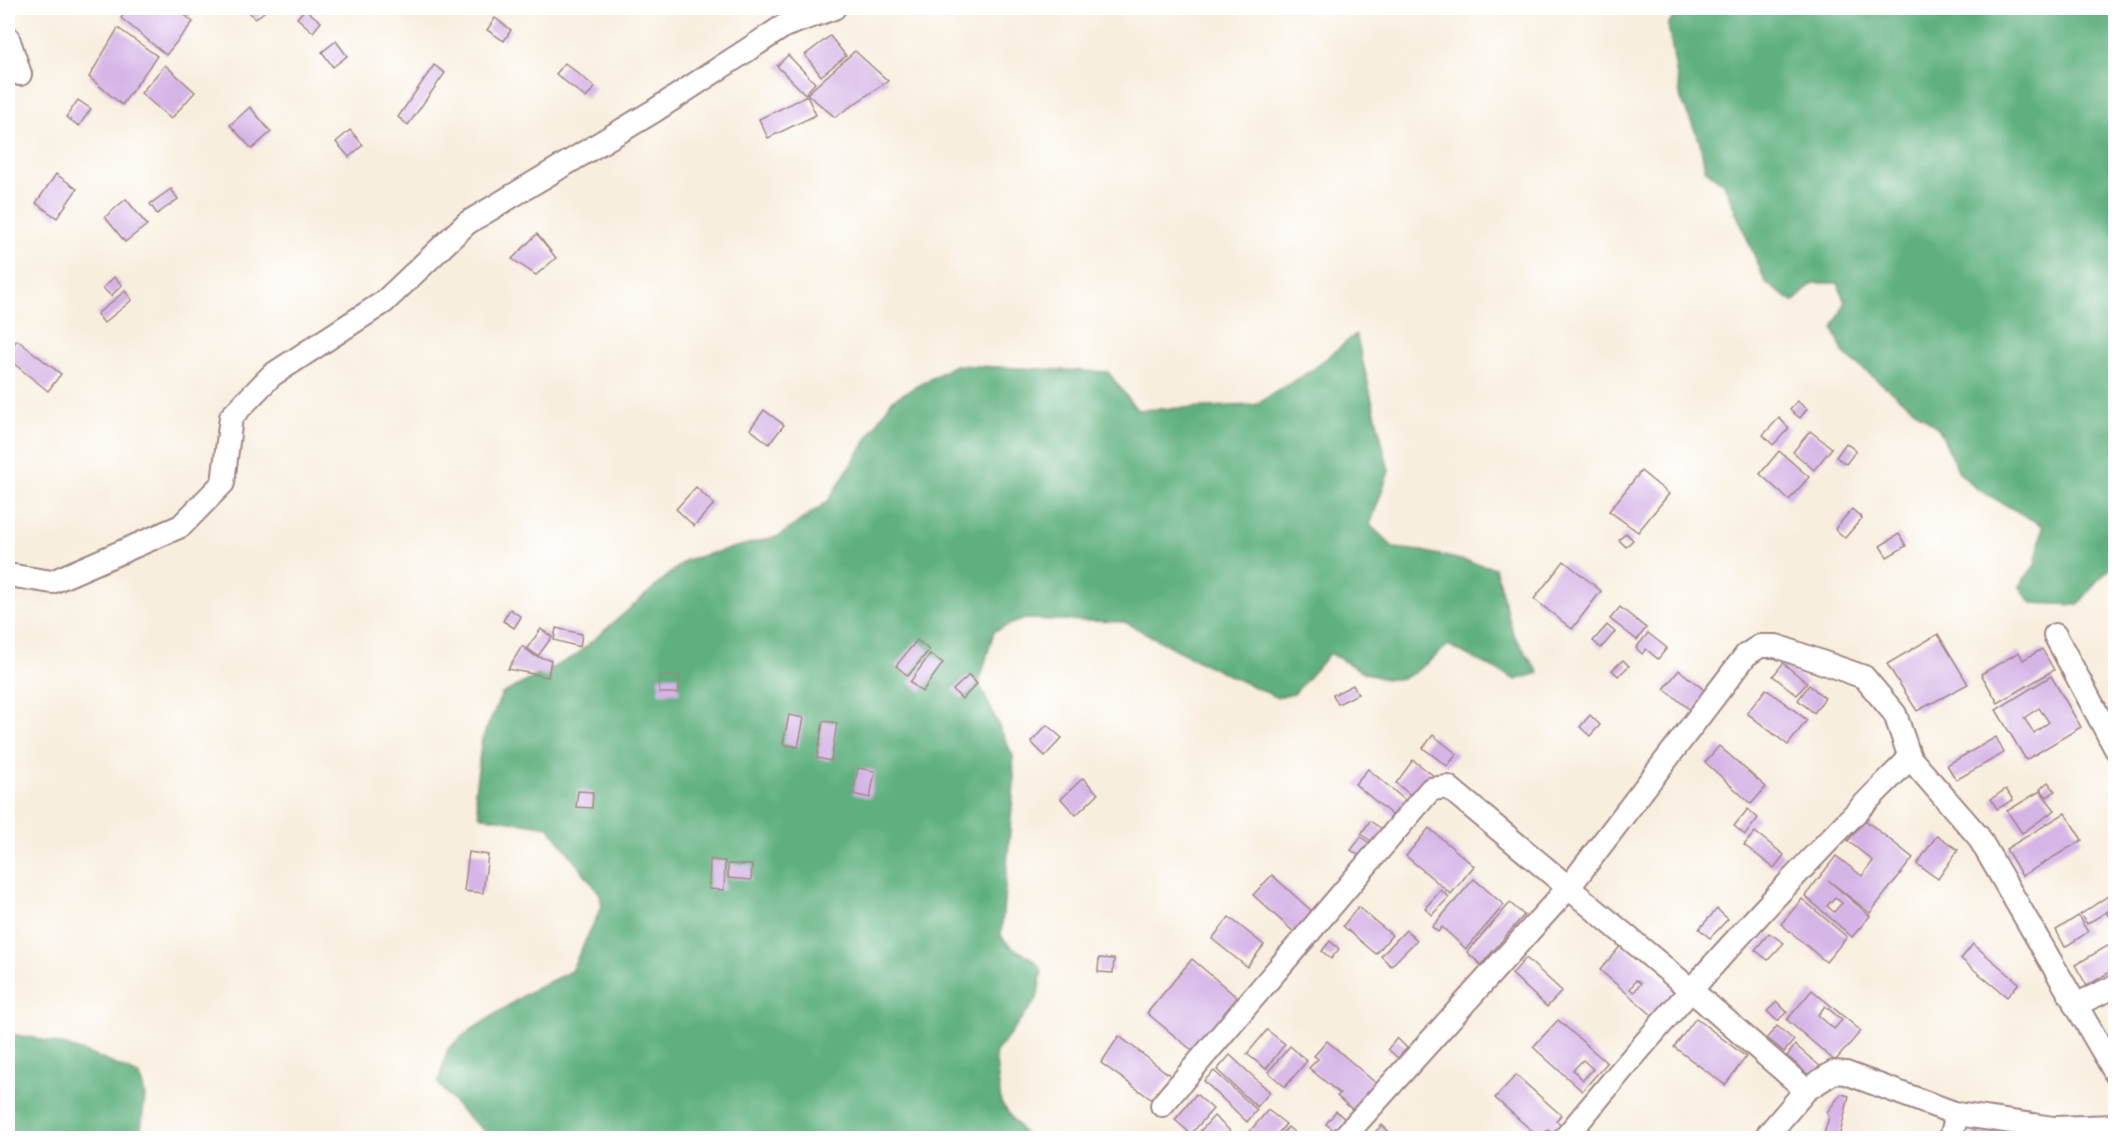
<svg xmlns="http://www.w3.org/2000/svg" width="2123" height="1146" font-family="Mynerve,sans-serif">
<rect width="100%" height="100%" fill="#fff"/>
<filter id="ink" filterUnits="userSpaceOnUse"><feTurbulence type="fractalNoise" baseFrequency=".0167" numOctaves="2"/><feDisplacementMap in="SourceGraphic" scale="12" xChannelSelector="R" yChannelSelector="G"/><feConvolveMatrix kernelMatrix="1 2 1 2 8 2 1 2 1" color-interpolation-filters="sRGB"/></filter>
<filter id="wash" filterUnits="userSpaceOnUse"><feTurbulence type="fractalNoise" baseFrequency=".008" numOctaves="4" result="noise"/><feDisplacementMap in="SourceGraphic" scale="24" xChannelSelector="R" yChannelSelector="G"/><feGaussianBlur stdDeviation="1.35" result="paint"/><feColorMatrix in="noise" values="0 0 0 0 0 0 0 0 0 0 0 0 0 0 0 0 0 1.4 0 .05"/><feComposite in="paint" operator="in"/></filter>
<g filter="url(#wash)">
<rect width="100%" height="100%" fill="#f8eede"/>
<g fill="#5fb07e" stroke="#546854" stroke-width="1.5">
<polygon points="1681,8 1916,8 1937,15 1950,8 2115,8 2115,569 2110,569 2097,581 2078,605 2032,603 2019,586 2035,565 2043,526 1974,487 1959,472 1939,429 1844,354 1833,328 1845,303 1838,283 1813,283 1793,302 1766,283 1724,184 1705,169 1700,142 1681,99 1668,25"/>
<path d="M1356 334 1389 471 1370 525 1394 548 1422 551 1495 568 1513 634 1539 673 1516 680 1448 645C1438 654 1415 675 1402 678 1377 684 1350 664 1330 653L1294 694 1276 697 1198 661 1125 622 1024 619 994 631 979 684 1013 756 1014 783 1001 936C1014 955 1030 950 1042 971L1037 999 995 1053 1001 1103 1027 1138H493L462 1112 438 1083 448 1049 465 1034 529 992 571 971 602 906 600 894 549 827 480 816 475 792 482 739 502 694 575 656 686 560 779 536 828 501 892 400 955 365 1108 372 1137 410 1255 405 1312 370Z"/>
<path d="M8 1034C54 1039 97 1055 140 1076L145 1095 140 1138H8Z"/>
</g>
<g id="blocks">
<g fill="#d5b4e6" fill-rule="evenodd">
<polygon points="129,8 176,8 193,22 166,55 121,18"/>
<polygon points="182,8 199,8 189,16"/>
<polygon points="246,8 269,8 255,19"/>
<polygon points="305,9 321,22 313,32 297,18"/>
<polygon points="495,18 511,30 504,41 487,30"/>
<polygon points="118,28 157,56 122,105 89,77"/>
<polygon points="830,36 846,56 821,76 805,55"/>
<polygon points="336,41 347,56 333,67 322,52"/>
<polygon points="855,51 888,81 835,117 807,94"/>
<polygon points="788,55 815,83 805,94 777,66"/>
<polygon points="565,63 595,87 586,98 556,74"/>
<polygon points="165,65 195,92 171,119 141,93"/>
<polygon points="434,65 445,73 408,125 398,117"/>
<polygon points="807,96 816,115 768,138 759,119"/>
<polygon points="78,100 91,109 79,126 66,117"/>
<polygon points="250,107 271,132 252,149 230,125"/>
<polygon points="350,130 363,145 349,157 336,142"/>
<polygon points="56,174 77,189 57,218 36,203"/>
<polygon points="171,189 178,199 157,214 150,204"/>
<polygon points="126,199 147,225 125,242 105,217"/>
<polygon points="537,234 556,258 536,275 512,259"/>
<polygon points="114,277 122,285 111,296 103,288"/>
<polygon points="125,291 132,300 104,323 97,314"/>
<polygon points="17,340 61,374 48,391 8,359 8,352"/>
<polygon points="1797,401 1807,409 1800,418 1790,410"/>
<polygon points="764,410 784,425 769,444 750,429"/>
<polygon points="1779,418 1789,428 1773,445 1763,435"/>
<polygon points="1810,431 1832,448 1814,470 1793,452"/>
<polygon points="1846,443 1856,451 1846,464 1836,457"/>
<polygon points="1779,451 1809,477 1789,500 1760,474"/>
<polygon points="1641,471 1669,494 1638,532 1609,511"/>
<polygon points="696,487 714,504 694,526 676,509"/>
<polygon points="1852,509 1862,518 1845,538 1835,529"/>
<polygon points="1626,533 1633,540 1626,547 1619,540"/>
<polygon points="1899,534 1906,546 1887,557 1880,546"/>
<polygon points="1564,561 1601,591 1572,629 1534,599"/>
<polygon points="1620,607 1646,628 1637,640 1610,619"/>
<polygon points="510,609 521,617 514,628 503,621"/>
<polygon points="1607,625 1615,632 1601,648 1593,641"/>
<polygon points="556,628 582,634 580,647 554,640"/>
<polygon points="541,629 552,637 538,656 527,648"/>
<polygon points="1648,633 1667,648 1658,659 1646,649 1642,654 1636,648"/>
<polygon points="1938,634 1968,684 1917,711 1887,664"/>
<polygon points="917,640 929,650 908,676 896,666"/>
<polygon points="522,646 535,656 551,660 548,677 508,669"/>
<polygon points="2042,649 2054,670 1998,703 1981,674 2019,652 2023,660"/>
<polygon points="930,654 943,663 922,692 910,682"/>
<polygon points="1623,660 1629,666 1618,676 1612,670"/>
<polygon points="1783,663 1807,683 1797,695 1773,676"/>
<polygon points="1679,670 1708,693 1693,712 1664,689"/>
<polygon points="969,675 977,684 962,699 953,690"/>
<rect x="659" y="676" width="20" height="17"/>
<path d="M2051 676 2081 727 2026 760 1996 710ZM2039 708 2049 722 2034 733 2024 718Z"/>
<polygon points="1353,685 1358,694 1338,704 1333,695"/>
<polygon points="1809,685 1825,698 1814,713 1798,700"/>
<polygon points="1766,689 1807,720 1788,745 1747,713"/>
<polygon points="789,715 804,718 798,747 783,744"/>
<polygon points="1590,715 1600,725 1590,736 1580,727"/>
<polygon points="823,721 837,723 831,761 817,758"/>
<polygon points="1047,725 1062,738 1045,756 1031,742"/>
<polygon points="1433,735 1457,754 1447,766 1423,748"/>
<polygon points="1996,737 2004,753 1956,780 1947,765"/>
<polygon points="1719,746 1766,787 1751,804 1705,762"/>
<polygon points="1413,760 1435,777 1417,800 1396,783"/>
<polygon points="858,768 875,771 870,798 853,794"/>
<polygon points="1368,769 1411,805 1398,820 1355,784"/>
<polygon points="1083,778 1098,794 1076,815 1061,799"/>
<polygon points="2048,782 2055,791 2047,797 2040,789"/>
<polygon points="2006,789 2013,800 1997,809 1991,799"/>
<polygon points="578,791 593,792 592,808 576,807"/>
<polygon points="2040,791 2055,810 2022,833 2007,811"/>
<polygon points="1748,809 1758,818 1745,835 1734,826"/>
<polygon points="2065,813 2082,840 2022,876 2006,849"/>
<path d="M1865 820 1913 858 1870 913 1828 880 1870 916 1852 937 1805 896 1836 856 1862 876 1873 861 1848 841ZM1835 897 1842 903 1834 912 1827 906Z"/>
<polygon points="1370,821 1388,833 1380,847 1361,834"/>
<polygon points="1429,828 1474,866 1451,894 1406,856"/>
<polygon points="1755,832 1784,855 1774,868 1744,845"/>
<polygon points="1937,835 1958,850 1938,879 1917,864"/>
<polygon points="1361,837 1375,847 1365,860 1351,850"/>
<polygon points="469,852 488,855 483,893 464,891"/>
<polygon points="710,860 725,861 724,890 709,889"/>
<polygon points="728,864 752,865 751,880 728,878"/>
<polygon points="1272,875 1315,914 1297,935 1253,895"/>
<polygon points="1474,879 1504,905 1466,949 1442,927 1438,932 1432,927"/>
<polygon points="1441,890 1449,897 1432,915 1425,908"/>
<polygon points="2111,894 2116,906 2087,924 2080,915"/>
<polygon points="1802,899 1847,937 1826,962 1781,924"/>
<polygon points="1510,903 1524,915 1481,965 1467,952"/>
<polygon points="1358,907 1392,935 1376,954 1343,926"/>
<polygon points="1717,909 1728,919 1710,938 1699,929"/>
<polygon points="2116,909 2116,926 2107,914"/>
<polygon points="2078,916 2088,932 2065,947 2056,930"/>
<polygon points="1229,917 1264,945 1247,967 1212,939"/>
<polygon points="1406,930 1417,940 1391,966 1381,956"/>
<polygon points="1769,933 1784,943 1768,960 1755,950"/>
<polygon points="1330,941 1339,949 1331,959 1322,951"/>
<polygon points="2116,941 2116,968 2087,986 2075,965"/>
<path d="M1622 944 1675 991 1653 1016 1600 970ZM1636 980 1641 983 1634 992 1630 989Z"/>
<polygon points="1973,944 2019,983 2007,997 1961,959"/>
<polygon points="1099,958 1114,959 1113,973 1098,972"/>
<polygon points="1526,958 1562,991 1547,1007 1512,974"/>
<polygon points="1192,959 1239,999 1194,1052 1147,1013"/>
<path d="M1812 990 1861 1031 1835 1061 1787 1020ZM1825 1006 1842 1020 1834 1029 1818 1015Z"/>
<polygon points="1777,1002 1787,1012 1777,1021 1767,1011"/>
<polygon points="1696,1018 1746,1057 1725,1085 1674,1047"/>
<path d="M1558 1020 1607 1063 1582 1091 1533 1047ZM1583 1060 1593 1069 1583 1080 1573 1070Z"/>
<polygon points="1777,1026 1794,1040 1784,1052 1767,1038"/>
<polygon points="1267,1030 1285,1044 1266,1069 1247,1054"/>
<polygon points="1119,1036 1171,1076 1151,1099 1101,1063"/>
<polygon points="1397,1038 1407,1048 1398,1058 1388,1049"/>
<polygon points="1327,1041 1377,1084 1355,1112 1337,1096 1340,1094 1309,1068 1318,1059 1314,1056"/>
<polygon points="1795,1045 1821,1067 1812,1078 1787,1056"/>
<polygon points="1290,1046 1307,1061 1285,1087 1268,1072"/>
<polygon points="1230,1055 1270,1092 1257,1107 1217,1070"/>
<polygon points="1214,1071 1257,1110 1247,1122 1204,1081"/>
<polygon points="1516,1075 1561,1115 1556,1121 1565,1129 1557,1138 1548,1130 1540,1138 1495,1098"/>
<polygon points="1196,1094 1213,1109 1191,1134 1175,1120"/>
<polygon points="1841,1094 1849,1096 1839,1138 1823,1138 1829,1117 1827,1112"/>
<polygon points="1268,1110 1286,1124 1274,1138 1244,1138"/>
<polygon points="1336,1111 1345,1119 1335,1131 1326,1124"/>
<polygon points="1214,1116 1238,1138 1194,1138"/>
<polygon points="1382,1125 1389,1132 1381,1138 1375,1132"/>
<polygon points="1976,1125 2007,1132 2006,1138 1973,1138"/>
<polygon points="1288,1127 1301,1138 1278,1138"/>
</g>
</g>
</g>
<g filter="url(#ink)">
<use href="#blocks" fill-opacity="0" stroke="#a18684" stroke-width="1.5"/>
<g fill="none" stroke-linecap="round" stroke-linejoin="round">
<defs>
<g id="street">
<polyline points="8,38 20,74"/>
<polyline points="8,575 52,582 181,526 223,483 231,417 272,375 384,302 467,223 654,111 784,26 834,8"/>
<polyline points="2055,635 2116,749"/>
<polyline points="2075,1005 2116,986"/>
<polyline points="1806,1090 1834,1072 1846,1073 1957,1114 2053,1128 2116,1126"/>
<polyline points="1162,1105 1431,789 1448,787 1691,990 1806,1090 1765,1138"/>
<polyline points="1343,1138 1569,887 1746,655 1760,646 1776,646 1864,677 1895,714 1910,758"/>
<path d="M1565 1138C1673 1006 1789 878 1910 758L1978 836 2116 1074"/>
<polyline points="1951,1138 1957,1114"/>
</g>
</defs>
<use href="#street" stroke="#a18684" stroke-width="26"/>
<use href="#street" stroke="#fff" stroke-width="22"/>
</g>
</g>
<rect width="2123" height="1146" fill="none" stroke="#fff" stroke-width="30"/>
</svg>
